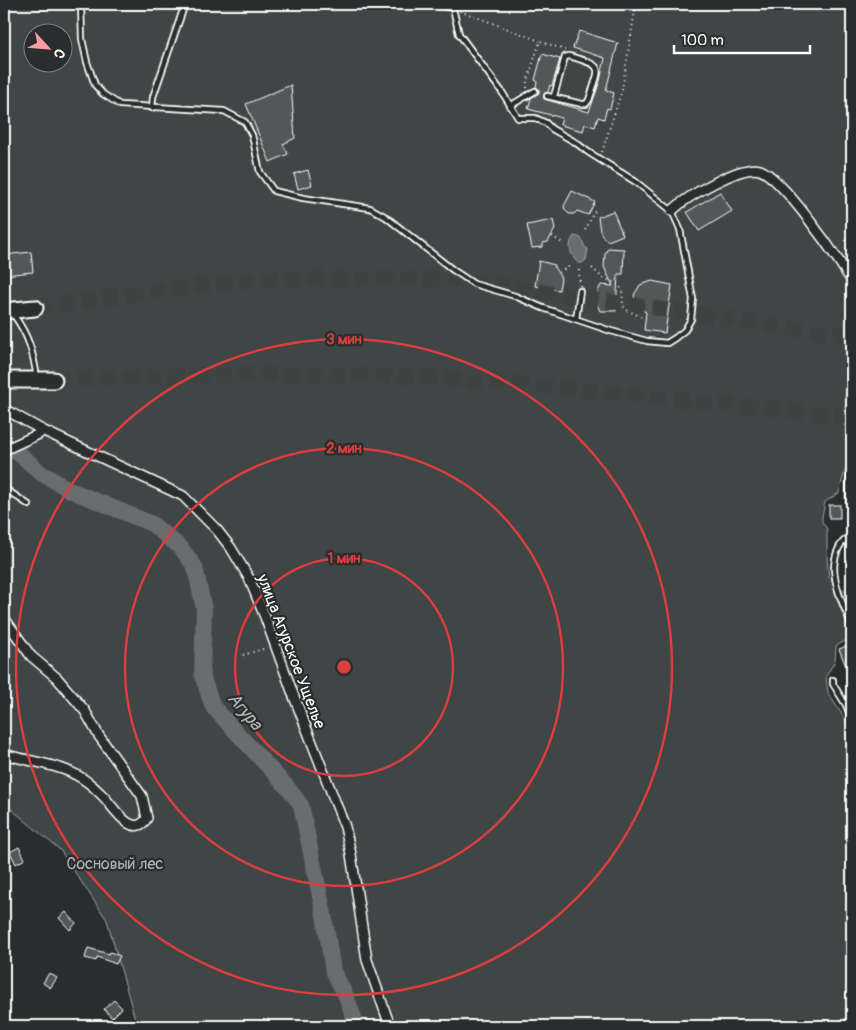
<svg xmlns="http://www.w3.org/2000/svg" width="856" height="1030" font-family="Pangolin,sans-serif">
<rect width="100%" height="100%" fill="#2a2d2e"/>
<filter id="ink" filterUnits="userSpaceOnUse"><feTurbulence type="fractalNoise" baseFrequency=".02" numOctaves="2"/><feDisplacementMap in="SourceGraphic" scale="10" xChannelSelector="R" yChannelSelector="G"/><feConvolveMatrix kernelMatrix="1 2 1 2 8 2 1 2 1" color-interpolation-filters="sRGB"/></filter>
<g filter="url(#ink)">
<path fill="#414445" stroke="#a0a2a2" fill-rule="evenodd" d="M4 4H852V400H849L841 413 852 450V458L845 470 839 493 825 502 822 517V522L827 529V558L829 578 848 593 852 599V637L836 646 835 661 826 676 828 693 852 730V1026H137L107 920 60 850 10 808 4 810ZM32 32H62V62H32Z"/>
<path fill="#6a6c6d" stroke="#a6a7a7" d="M574 236C581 237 583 239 584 246L588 249 586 260 582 263H578C570 255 567 245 574 236Z"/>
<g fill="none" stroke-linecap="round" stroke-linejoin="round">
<polyline stroke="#6a6c6d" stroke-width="16" points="4,444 22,456 41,473 70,490 152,524 181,548 195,567 204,609 202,675 213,707 288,788 301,805 324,915 333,971 346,996 354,1018 354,1026"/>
</g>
<g fill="#555758" stroke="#fff">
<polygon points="579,31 618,43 606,90 614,93 610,109 607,108 604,119 598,117 595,127 585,124 583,131 560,125 562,118 528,109 531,98 539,93 539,89 536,87 537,81 535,80 542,54 560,59 552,86 550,85 548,92 544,94 544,99 589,112 600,81 605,58 573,48"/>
<polygon points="291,85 295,138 283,144 288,154 270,162 246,104"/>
<polygon points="308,170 312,185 298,189 294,174"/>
<polygon points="572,191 595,202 588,215 577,211 574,214 569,214 565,210 564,206"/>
<polygon points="720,192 732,211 699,231 687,212"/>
<polygon points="613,211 623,235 608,241 603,237 600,231 598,217"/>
<polygon points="553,220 555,229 548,242 543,243 543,247 532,248 527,225"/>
<polygon points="608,248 624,249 623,274 618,274 616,311 600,311 597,304 598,291 601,285 613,286 604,267 605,254"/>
<polygon points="31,252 33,272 4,275 4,255"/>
<polygon points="539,261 555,265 554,267 561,278 559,290 535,286"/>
<polygon points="652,281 672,285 665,333 644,330 646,312 636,307 634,295 640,285"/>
<rect x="829" y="505" width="11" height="13"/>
<polygon points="852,644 852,681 839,649"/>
<polygon points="19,847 25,859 16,864 10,852"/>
<polygon points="66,912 76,923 70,930 59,918"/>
<polygon points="88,948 109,954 110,952 120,956 116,964 97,957 96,961 85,958"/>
<polygon points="49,973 57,978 50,988 43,983"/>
<polygon points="114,1000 122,1008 112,1018 104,1009"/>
</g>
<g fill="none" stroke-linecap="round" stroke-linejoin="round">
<g stroke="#3f4243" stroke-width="15" stroke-dasharray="15 8" stroke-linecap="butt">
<polyline points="35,308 168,289 276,278 457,279 824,333 852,334"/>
<polyline points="54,380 244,374 374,375 525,384 852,417"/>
</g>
<defs>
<g id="service">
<polyline points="81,4 82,39 87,62 95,85 103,94 120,105 224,111 245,122 252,135 260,172 274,191 303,198 370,208 386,217 453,270 474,284 515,296 543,308 611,331 647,341 667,343 675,338 685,330 691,319 693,299 680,229 672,211 636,182 588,152 575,142 552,129 546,123 535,118 518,118 502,92 459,34 452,4"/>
<polyline points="433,4 453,8"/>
<path d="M547 96 582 104H586L589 100C600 65 606 67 569 56L565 57 554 96"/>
<polyline points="510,106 535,91"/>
<polyline points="152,108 153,97 185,4"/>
<path d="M13 314C29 336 33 352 37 378"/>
<polyline points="576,319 580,291"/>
<polyline points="4,488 29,505"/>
<path d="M852 536C837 541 832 562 835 577 837 594 846 611 852 626"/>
<polyline points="833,680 833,684 846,705 852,720"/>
</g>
<g id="minor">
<path d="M672 211C686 197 741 164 760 170 783 178 838 259 852 281"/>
<polyline points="4,409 42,430 183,496 217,530 231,548 249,578 265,617 293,694 345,827 351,854 367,960 390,1026"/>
<polyline points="4,450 39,434 42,430"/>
<polyline points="852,475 851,494 852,521"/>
<path d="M4 618 31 656 57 678 85 711 99 736 142 796 147 818C133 840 114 808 104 797 100 793 95 788 90 784 66 764 33 763 4 754"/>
</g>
<g id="trunk">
<polyline points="4,311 35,308"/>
<polyline points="4,380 54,380"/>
</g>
</defs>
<use href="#service" stroke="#fff" stroke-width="8"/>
<use href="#minor" stroke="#fff" stroke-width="12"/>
<use href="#trunk" stroke="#fff" stroke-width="19"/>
<g stroke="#fff" stroke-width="2" stroke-dasharray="1 4" stroke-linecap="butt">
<polyline points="460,11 540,41"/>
<polyline points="527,88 527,82 540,41 565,50"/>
<polyline points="602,152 622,90 636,4"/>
<polyline points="585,230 595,211"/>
<polyline points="552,236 564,244"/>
<polyline points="592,268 603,278 618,284 622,290 623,306 627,310 641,317"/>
<polyline points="579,270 580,286"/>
<polyline points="559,272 570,266"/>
<polyline points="243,655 266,648"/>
</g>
<use href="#service" stroke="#2a2d2e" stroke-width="4.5"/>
<use href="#minor" stroke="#2a2d2e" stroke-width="9"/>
<use href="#trunk" stroke="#2a2d2e" stroke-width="15"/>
</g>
</g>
<g fill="none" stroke="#da3e3e" stroke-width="2.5">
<circle cx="344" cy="667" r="109"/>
<circle cx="344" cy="667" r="219"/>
<circle cx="344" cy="667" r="328"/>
</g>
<g text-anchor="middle" stroke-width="4.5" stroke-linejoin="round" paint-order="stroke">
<g font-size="16" fill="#fff" stroke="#2a2d2e">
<text transform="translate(292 651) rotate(69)" y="6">улица Агурское Ущелье</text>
</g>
<g font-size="16" fill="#b3b4b5" stroke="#2a2d2e">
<text x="115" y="869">Сосновый лес</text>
</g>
<g font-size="18" font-style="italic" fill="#b4b6b6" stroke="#2a2d2e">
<text transform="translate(245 711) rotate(50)" y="6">Агура</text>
</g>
</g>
<circle cx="344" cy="667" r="8" fill="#da3e3e" stroke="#2a2d2e" stroke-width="2.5"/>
<g font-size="15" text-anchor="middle" font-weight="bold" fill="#da3e3e" stroke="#2a2d2e" stroke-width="4.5" stroke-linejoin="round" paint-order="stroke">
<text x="344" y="344">3 мин</text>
<text x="344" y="453">2 мин</text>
<text x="344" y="563">1 мин</text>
</g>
<rect width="856" height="1030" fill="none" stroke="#2a2d2e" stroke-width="20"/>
<rect x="10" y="10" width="836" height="1010" fill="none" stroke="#fff" stroke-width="2" filter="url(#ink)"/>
<g transform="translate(48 48) rotate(116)"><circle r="24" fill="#2a2d2e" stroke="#7f8182"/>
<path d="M0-4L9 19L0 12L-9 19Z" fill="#ff9aa2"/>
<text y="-8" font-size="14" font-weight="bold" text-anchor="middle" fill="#ffffff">С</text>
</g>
<path d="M674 45v8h136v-8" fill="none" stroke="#ffffff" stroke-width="2.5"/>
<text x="681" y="45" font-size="15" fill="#ffffff" stroke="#2a2d2e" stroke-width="4" paint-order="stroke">100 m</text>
</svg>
